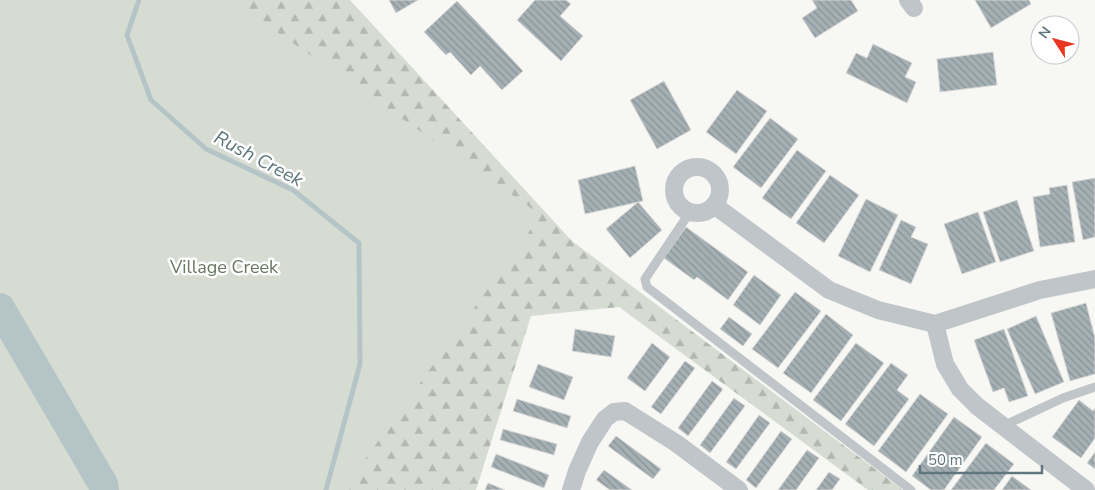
<svg xmlns="http://www.w3.org/2000/svg" width="1095" height="490" font-family="'Nunito Sans',sans-serif">
<defs>
<pattern id="forest-firs" width="22" height="20" patternUnits="userSpaceOnUse" patternTransform="scale(1.25)"><rect width="22" height="20" fill="#d7dcd3"/><path d="M5 1l3.5 6h-7zM16 11l3.5 6h-7z" fill="#b2b7b0"/></pattern>
<pattern id="building-back-hatch" width="6" height="6" patternUnits="userSpaceOnUse" patternTransform="scale(1.25)"><rect width="6" height="6" fill="#a4b0b4"/><path d="M-1 5l2 2M0 0l6 6M5-1l2 2" fill="none" stroke="#899498"/></pattern>
</defs>
<rect width="100%" height="100%" fill="#f7f7f4"/>
<polygon fill="url(#forest-firs)" points="0,0 350,0 572,241 903,490 868,490 619,307 531,316 476,490 0,490"/>
<polygon fill="#d7dcd3" points="0,0 231,0 541,215 343,490 0,490"/>
<g fill="none" stroke-linecap="round" stroke-linejoin="round">
<polyline stroke="#b5c5c7" stroke-width="5" points="139,0 127,35 151,100 206,149 293,190 359,243 360,364 326,490"/>
<polyline stroke="#b5c5c7" stroke-width="30" points="0,308 103,484 104,490"/>
</g>
<g fill="url(#building-back-hatch)" stroke="#d9d8d6">
<polygon points="389,0 418,0 396,13"/>
<polygon points="535,0 566,0 571,4 560,16 583,36 561,61 517,20"/>
<polygon points="812,0 851,0 858,11 815,38 802,18 817,8"/>
<polygon points="975,0 1029,0 1031,4 991,28"/>
<polygon points="457,1 523,71 502,90 480,66 471,75 450,52 446,55 424,32"/>
<polygon points="873,44 912,63 905,77 916,82 907,103 846,73 856,53 867,58"/>
<polygon points="993,52 997,85 940,92 937,59"/>
<polygon points="664,81 691,130 657,149 630,100"/>
<polygon points="737,90 767,111 736,154 706,132"/>
<polygon points="770,118 798,139 761,188 733,167"/>
<polygon points="797,150 826,171 791,219 762,198"/>
<polygon points="635,166 643,201 585,214 578,180"/>
<polygon points="830,175 859,195 824,243 796,223"/>
<polygon points="1095,178 1095,237 1083,240 1072,182"/>
<polygon points="1067,185 1075,242 1040,247 1033,197 1050,194 1049,188"/>
<polygon points="866,199 898,215 870,272 838,256"/>
<polygon points="1017,200 1034,251 1000,262 983,212"/>
<polygon points="638,202 662,230 630,258 606,229"/>
<polygon points="978,212 996,262 962,274 944,224"/>
<polygon points="901,220 916,227 911,237 928,244 911,284 879,270"/>
<polygon points="686,227 748,272 728,300 697,277 694,280 664,258"/>
<polygon points="754,275 781,295 760,325 733,305"/>
<polygon points="795,292 821,311 778,368 752,349"/>
<polygon points="1086,303 1095,338 1095,374 1070,381 1051,313"/>
<polygon points="826,314 853,335 811,393 783,373"/>
<polygon points="1036,316 1064,382 1035,394 1007,329"/>
<polygon points="729,317 752,334 743,346 720,329"/>
<polygon points="575,329 615,336 611,357 572,351"/>
<polygon points="1004,329 1028,396 1009,402 1004,388 993,392 974,340"/>
<polygon points="652,343 670,357 645,391 627,378"/>
<polygon points="856,343 884,363 841,421 813,400"/>
<polygon points="685,361 695,368 661,414 651,407"/>
<polygon points="891,363 908,375 897,390 909,399 874,446 845,424"/>
<polygon points="538,364 573,377 564,400 529,387"/>
<polygon points="712,381 723,389 688,436 678,428"/>
<polygon points="920,394 948,414 906,472 878,451"/>
<polygon points="734,398 745,406 710,453 700,445"/>
<polygon points="517,399 571,416 567,428 513,411"/>
<polygon points="1079,400 1093,411 1095,408 1095,438 1081,458 1052,437"/>
<polygon points="759,415 770,423 736,469 726,462"/>
<polygon points="954,417 982,437 944,490 931,490 912,476"/>
<polygon points="503,429 557,444 554,455 500,440"/>
<polygon points="781,431 792,439 756,488 746,480"/>
<polygon points="616,436 661,469 653,479 608,446"/>
<polygon points="986,443 1014,464 994,490 951,490"/>
<polygon points="807,450 819,458 796,490 778,490"/>
<polygon points="1095,452 1095,469 1087,463"/>
<polygon points="496,454 549,475 544,488 491,467"/>
<polygon points="604,470 632,490 610,490 596,480"/>
<polygon points="829,472 840,479 832,490 816,490"/>
<polygon points="1012,476 1031,490 1002,490"/>
<polygon points="488,483 505,490 485,490"/>
</g>
<g fill="none" stroke-linecap="round" stroke-linejoin="round">
<g stroke="#bfc5c8" stroke-width="9">
<polyline points="690,212 645,279 647,287 911,490"/>
<polyline points="1003,426 1063,398 1095,387"/>
</g>
<g stroke="#bfc5c8" stroke-width="18">
<polyline points="908,0 914,8"/>
<circle cx="697" cy="190" r="23"/>
<polyline points="714,205 829,290 878,310 935,324 1040,290 1095,279"/>
<polyline points="935,324 945,364 960,389 977,406 1086,490"/>
<polyline points="571,490 577,471 590,442 605,419 614,412 625,411 676,443 739,490"/>
</g>
</g>
<g text-anchor="middle" stroke-width="5" stroke-linejoin="round" paint-order="stroke">
<g font-size="18" fill="#677860" stroke="#fff">
<text x="224" y="273">Village Creek</text>
</g>
<g font-size="19" font-style="italic" fill="#5c767b" stroke="#fff">
<text transform="translate(259 158) rotate(28)" y="7">Rush Creek</text>
</g>
</g>
<g transform="translate(1055 40) rotate(306)"><circle r="24" fill="#ffffff" stroke="#c0c9cc"/>
<path d="M0-4L9 19L0 12L-9 19Z" fill="#e93622"/>
<text y="-8" font-size="14" font-weight="bold" text-anchor="middle" fill="#617780">N</text>
</g>
<path d="M920 465v8h122v-8" fill="none" stroke="#617780" stroke-width="2.5"/>
<text x="928" y="465" font-size="15" fill="#617780" stroke="#ffffff" stroke-width="4" paint-order="stroke">50 m</text>
</svg>
